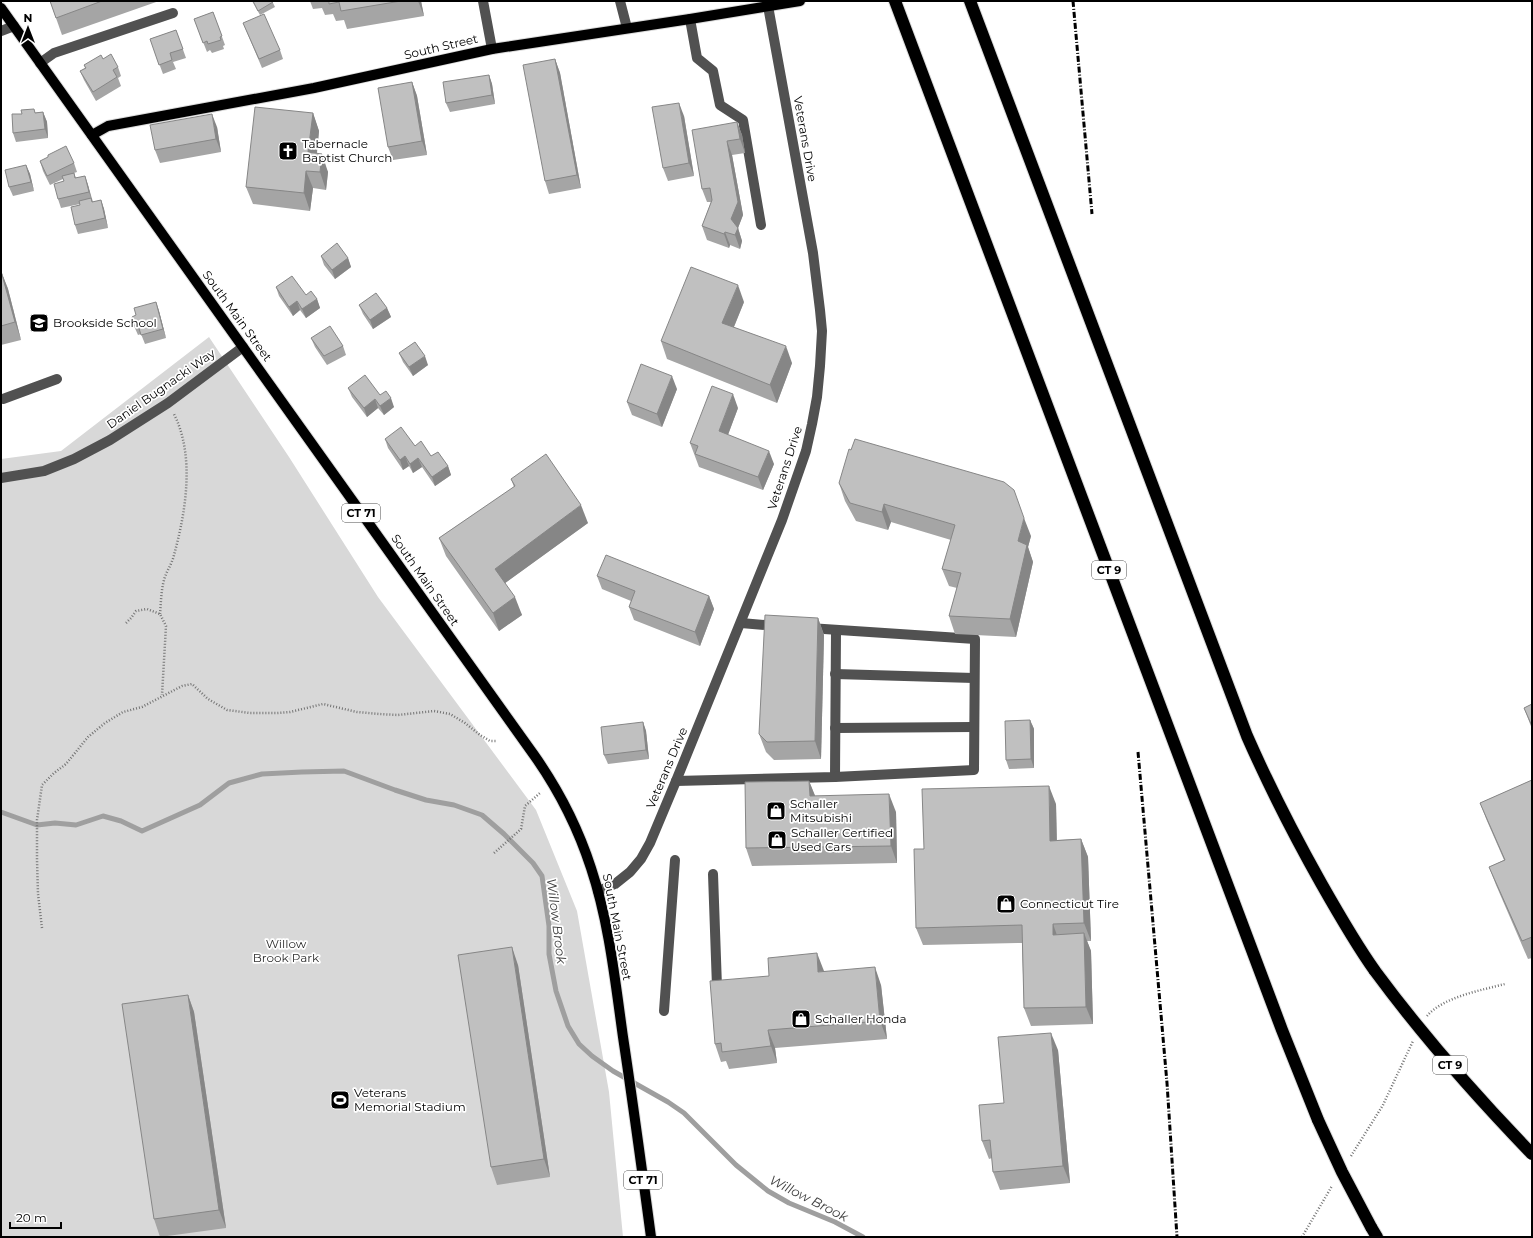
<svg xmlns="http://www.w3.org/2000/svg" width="1533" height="1238" font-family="Montserrat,sans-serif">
<rect width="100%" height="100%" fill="#fff"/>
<polygon fill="#d8d8d8" points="209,337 289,457 378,597 536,810 577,911 609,1092 623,1237 1,1237 1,459 61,451"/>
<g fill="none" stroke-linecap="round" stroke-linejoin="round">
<polyline stroke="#9f9f9f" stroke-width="5" points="1,812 37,825 55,823 76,825 103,816 121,821 142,831 200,805 229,783 262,774 302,772 344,771 395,790 426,800 454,805 482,815 504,834 533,863 542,876 549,926 549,954 556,991 568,1026 579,1044 592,1056 613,1071 668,1102 684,1113 736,1165 768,1191 789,1203 835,1222 863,1237"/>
<defs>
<g id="major">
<path d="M1 8 534 755C558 789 578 828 591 868 609 922 615 980 623 1037 633 1103 642 1170 651 1237"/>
<polyline points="92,135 108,126 314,88 492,49 690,19 800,1"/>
</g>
<g id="highway">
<polyline points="895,1 1282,1030 1318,1120"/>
<path d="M970 1 1247 736C1269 786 1294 835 1321 883 1338 913 1355 943 1375 971"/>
<polyline points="1371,1227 1377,1237"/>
</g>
</defs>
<use href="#major" stroke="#dbdbdb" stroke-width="12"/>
<use href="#highway" stroke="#dbdbdb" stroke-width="14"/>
<g stroke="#737373" stroke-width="2.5" stroke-dasharray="1 2" stroke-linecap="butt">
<path d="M160 614C161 603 161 591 164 580 166 572 172 564 174 555 186 511 195 456 174 414"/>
<polyline points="126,623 131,618 136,611 147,609 160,614 166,626 162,695"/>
<polyline points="494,853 521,829 525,806 540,793"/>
<polyline points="42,928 38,894 37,860 37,820 42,785 54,773 66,764 88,737 105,723 123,712 142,707 182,686 192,684 208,699 227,710 250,713 277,713 290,712 323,704 357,712 379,714 398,715 434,711 450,714 465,723 480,735 490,741 496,741"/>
<path d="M1427 1016C1443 997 1482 990 1505 984"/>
<polyline points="1351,1156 1383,1105 1413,1041"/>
<polyline points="1302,1237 1332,1186"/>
</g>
<g stroke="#515151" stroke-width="10">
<polyline points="483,1 492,49"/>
<polyline points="620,1 627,28"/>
<polyline points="690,19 697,58 713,71 720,105 743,120 761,225"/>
<polyline points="1,31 14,26"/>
<polyline points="40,63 54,53 173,13"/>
<polyline points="3,399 57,379"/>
<polyline points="1,478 44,471 74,459 110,440 168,403 243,347"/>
<polyline points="741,623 777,626"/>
<polyline points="835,674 974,678"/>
<polyline points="835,728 973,727"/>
<polyline points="835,777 836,631"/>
<polyline points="676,781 835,777 974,770 975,639 809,628"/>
<polyline points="713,874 717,987"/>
<polyline points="598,891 615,884 630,872 641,859 650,843 676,781 782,520 806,451 812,424 817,397 820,366 822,331 820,310 813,253 768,6"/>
<polyline points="664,1011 675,860"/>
</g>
<use href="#major" stroke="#000" stroke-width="10"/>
<use href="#highway" stroke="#000" stroke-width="12"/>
<g stroke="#000" stroke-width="3" stroke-dasharray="6 2 1 2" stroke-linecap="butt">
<polyline points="1073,1 1092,214"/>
<polyline points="1138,752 1167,1083 1177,1237"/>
</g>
<defs>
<g id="highway-bridge">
<path d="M1375 971C1423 1036 1476 1096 1532 1154"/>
<polyline points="1318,1120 1342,1172 1371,1227"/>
</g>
</defs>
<use href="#highway-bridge" stroke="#dbdbdb" stroke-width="14" stroke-linecap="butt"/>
<use href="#highway-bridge" stroke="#000" stroke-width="12"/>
</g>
<g fill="#a5a5a5">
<polygon points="50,1 159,1 62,35"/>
<polygon points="252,1 272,1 275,7 260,15"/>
<polygon points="310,1 421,1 424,16 347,29 344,20 336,21 333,14 325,15 322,8 313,9"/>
<polygon points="213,12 225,45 223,46 224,49 212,53 210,50 207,52 194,19"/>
<polygon points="243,23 280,50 283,59 262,68"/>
<polygon points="176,30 186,58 173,62 176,69 163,74 150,39"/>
<polygon points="103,59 118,67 121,76 118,78 121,86 96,101 84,80 80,71 85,68 84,65"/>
<polygon points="555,59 560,73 581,188 549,194 545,181"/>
<polygon points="489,75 492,84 495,104 450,112 446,103"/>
<polygon points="412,82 417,96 427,155 393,160 388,147"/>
<polygon points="43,112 47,122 48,138 16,142 13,133 22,114"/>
<polygon points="313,113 319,131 317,153 328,172 326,190 313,188 310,211 253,204 246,187"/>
<polygon points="684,116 694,176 668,181 663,168"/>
<polygon points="737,122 742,135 745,153 732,155 743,215 738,228 742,241 740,249 730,245 729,248 707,240 702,226 711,202 707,202 702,189"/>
<polygon points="217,127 221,152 160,163 155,150"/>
<polygon points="40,161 74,163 77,172 74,173 76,178 85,176 88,185 93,202 101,200 104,209 108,228 78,234 75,225 80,204 61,208 58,199 64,181 63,179 50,185 43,171"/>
<polygon points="26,165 30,174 34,191 13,196 9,187"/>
<polygon points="321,256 348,258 351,267 335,279 324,265"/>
<polygon points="1,271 8,289 21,340 1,345"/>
<polygon points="276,287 317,299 320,308 306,318 300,310 293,316 279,296"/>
<polygon points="156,302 159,311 166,338 145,344 141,334 138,335 134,326 136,315"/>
<polygon points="744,302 734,327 792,363 777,403 667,359 661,341"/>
<polygon points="359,305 387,308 391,317 373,329 363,314"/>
<polygon points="311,338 343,346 346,355 327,365 315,347"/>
<polygon points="399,353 428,365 413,376 403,362"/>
<polygon points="348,388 380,395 394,407 384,415 378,408 367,417 352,397"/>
<polygon points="677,389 662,427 632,415 627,402"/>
<polygon points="738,408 728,435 774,464 763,490 699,467 690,443"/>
<polygon points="385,439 415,446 448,466 451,475 435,486 422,467 413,473 409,466 403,470 388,448"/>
<polygon points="511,479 588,523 505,583 522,615 499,631 446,556 439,538 514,487"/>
<polygon points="839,483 1031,536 1028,547 1033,562 1016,637 955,634 949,616 957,588 949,586 942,569 951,540 891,522 888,530 856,521 845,501"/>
<polygon points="597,576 709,596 714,609 700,646 634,620 629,607 631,601 602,589"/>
<polygon points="818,618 824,635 821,759 774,760 766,752 759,734"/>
<polygon points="1532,704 1532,729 1524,708"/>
<polygon points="1030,720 1034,729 1034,768 1009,769 1006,760"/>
<polygon points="643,722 646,731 649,759 608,764 604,755"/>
<polygon points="1532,780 1532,958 1528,959 1496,885 1489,867 1504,860 1487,821 1480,803"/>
<polygon points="809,781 815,796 896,812 897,863 752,866 746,848"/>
<polygon points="1056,804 1057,840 1081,839 1088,857 1091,941 1087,941 1091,951 1093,1024 1031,1026 1024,1008 1022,943 923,945 916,928 924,849"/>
<polygon points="518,965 550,1177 497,1185 491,1167"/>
<polygon points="824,971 881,985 887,1039 775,1048 777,1063 729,1069 726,1061 721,1062 715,1044 769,976"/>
<polygon points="188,995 194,1012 226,1228 160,1237 154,1219"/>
<polygon points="1058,1050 1070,1183 1000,1190 993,1172 992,1158 989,1159 982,1141 1004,1103"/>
</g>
<g fill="#868686">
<polygon points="418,1 421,1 424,16"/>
<polygon points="555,59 560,73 581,188 577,175"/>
<polygon points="489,75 492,84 495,104 492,95"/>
<polygon points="412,82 417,96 427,155 422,141"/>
<polygon points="679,103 684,116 694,176 689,163"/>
<polygon points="43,112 47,122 48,138 45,129"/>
<polygon points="313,113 319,131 315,170 308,152"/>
<polygon points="212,114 217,127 221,152 216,139"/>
<polygon points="737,122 742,135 745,153 740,139"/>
<polygon points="727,141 732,155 743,215 738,228 742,241 740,249 735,235 731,219"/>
<polygon points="322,154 328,172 326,190 320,172"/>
<polygon points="26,165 30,174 34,191 31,182"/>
<polygon points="306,171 313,188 310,211 304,193"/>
<polygon points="85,176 88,185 92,201 89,192"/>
<polygon points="101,200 104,209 108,228 105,218"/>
<polygon points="725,232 730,245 729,248 724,234"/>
<polygon points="348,258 351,267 335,279 332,270"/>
<polygon points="1,271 8,289 21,340 15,322"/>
<polygon points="738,285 744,302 728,341 722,323"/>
<polygon points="317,299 320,308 306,318 302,309"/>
<polygon points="297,301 300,310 293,316 289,307"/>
<polygon points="156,302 159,311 166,338 163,329"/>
<polygon points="387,308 391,317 373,329 370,320"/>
<polygon points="786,346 792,363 777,403 770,385"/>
<polygon points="425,356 428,365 413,376 409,367"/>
<polygon points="672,376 677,389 662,427 657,414"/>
<polygon points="733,394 738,408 724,445 719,431"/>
<polygon points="391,398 394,407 384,415 380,406"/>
<polygon points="375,399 378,408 367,417 364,408"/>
<polygon points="769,451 774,464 763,490 758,477"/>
<polygon points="405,456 409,466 403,470 400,460"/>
<polygon points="418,458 422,467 413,473 410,464"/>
<polygon points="448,466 451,475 435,486 432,477"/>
<polygon points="884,504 891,522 888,530 882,512"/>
<polygon points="581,505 588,523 501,586 495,569"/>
<polygon points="1024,518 1031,536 1028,547 1033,562 1016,637 1010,619 1018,541"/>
<polygon points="709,596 714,609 700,646 695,632"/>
<polygon points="515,597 522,615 499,631 493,613"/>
<polygon points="818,618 824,635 821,759 815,741"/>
<polygon points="1030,720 1034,729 1034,768 1031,759"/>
<polygon points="643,722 646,731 649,759 646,750"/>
<polygon points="809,781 816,798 810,796"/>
<polygon points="1049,786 1056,804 1057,859 1050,841"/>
<polygon points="889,794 896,812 897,863 891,846"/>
<polygon points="1081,839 1088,857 1091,941 1084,923"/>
<polygon points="1053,924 1059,941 1053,935"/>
<polygon points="1084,933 1091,951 1093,1024 1086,1007"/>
<polygon points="512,947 518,965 550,1177 544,1159"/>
<polygon points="817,953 824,971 818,972"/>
<polygon points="875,967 881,985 887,1039 880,1021"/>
<polygon points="188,995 194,1012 226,1228 219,1210"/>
<polygon points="768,1030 775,1048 777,1063 771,1046"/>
<polygon points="1051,1033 1058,1050 1070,1183 1063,1166"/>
</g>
<g fill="#c0c0c0" stroke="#868686">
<polygon points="50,1 102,1 56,18"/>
<polygon points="253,1 272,1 273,2 258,11"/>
<polygon points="329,1 401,1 341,11 339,2 329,4"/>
<polygon points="213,12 222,36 220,37 221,40 208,44 207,41 203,43 194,19"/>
<polygon points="264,14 280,50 259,59 243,23"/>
<polygon points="176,30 183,49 170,53 172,60 159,65 150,39"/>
<polygon points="111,54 118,67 113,70 117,77 93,92 80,71 86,68 84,65 101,55 103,59"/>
<polygon points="555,59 577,175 545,181 523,65"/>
<polygon points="489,75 492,95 446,103 443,82"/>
<polygon points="412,82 422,141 388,147 378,88"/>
<polygon points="679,103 689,163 663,168 652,107"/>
<polygon points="255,107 313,113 308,152 322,154 320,172 306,171 304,193 246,187"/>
<polygon points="34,109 35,113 43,112 45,129 13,133 12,114 22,114 21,110"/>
<polygon points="212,114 216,139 155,150 150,125"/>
<polygon points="737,122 740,139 727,141 738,202 731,219 738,228 735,235 725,232 724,234 702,226 712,200 710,188 702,189 692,130"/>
<polygon points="66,146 74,163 47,176 40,161 48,157 48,155"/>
<polygon points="26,165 31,182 9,187 5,170"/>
<polygon points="74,173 75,178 85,176 89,192 58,199 54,184 64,181 62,176"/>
<polygon points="91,198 92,202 101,200 105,218 75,225 71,207 80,205 79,201"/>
<polygon points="337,243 348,258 332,270 321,256"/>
<polygon points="691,267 738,285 722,323 786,346 770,385 661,341"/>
<polygon points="1,271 15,322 1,326"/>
<polygon points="292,276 306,295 311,291 317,299 302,309 297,301 289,307 276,287"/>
<polygon points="376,293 387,308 370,320 359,305"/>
<polygon points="156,302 163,329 141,335 138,325 134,326 132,317 136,315 134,308"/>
<polygon points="330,326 343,346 324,356 311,338"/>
<polygon points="415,342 425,356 409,367 399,353"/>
<polygon points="641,364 672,376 657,414 627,402"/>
<polygon points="365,375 380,395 386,391 391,398 380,406 375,399 364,408 348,388"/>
<polygon points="712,386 733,394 719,431 769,451 758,477 695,454 698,446 690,443"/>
<polygon points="401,427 415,446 421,441 431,456 438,452 448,466 432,477 418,458 410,464 405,456 400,460 385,439"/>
<polygon points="855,439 1004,482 1014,490 1024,518 1018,541 1027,545 1010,619 949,616 961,573 942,569 955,525 884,504 882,512 850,503 839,483 849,449 851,450"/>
<polygon points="546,454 581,505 495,569 515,597 493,613 439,538 515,486 511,479"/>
<polygon points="606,555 709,596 695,632 629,607 635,591 597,576"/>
<polygon points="765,615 818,618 815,741 767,742 759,734"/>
<polygon points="1532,704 1532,726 1524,708"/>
<polygon points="1030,720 1031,759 1006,760 1005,721"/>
<polygon points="643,722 646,750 604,755 601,727"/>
<polygon points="1532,780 1532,937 1522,941 1489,867 1505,860 1480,803"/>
<polygon points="809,781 810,796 889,794 891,846 746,848 745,782"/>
<polygon points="1049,786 1050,841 1081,839 1084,923 1053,924 1053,935 1084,933 1086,1007 1024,1008 1022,925 916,928 914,849 924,849 922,789"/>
<polygon points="512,947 544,1159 491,1167 458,955"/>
<polygon points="817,953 818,972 875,967 880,1021 768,1030 771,1046 722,1052 721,1043 715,1044 710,981 769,976 768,958"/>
<polygon points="188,995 219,1210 154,1219 122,1004"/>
<polygon points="1051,1033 1063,1166 993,1172 990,1140 982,1141 979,1105 1004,1103 998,1037"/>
</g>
<defs>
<symbol id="church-square" viewBox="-11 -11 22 22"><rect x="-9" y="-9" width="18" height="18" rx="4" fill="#000" stroke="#fff"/><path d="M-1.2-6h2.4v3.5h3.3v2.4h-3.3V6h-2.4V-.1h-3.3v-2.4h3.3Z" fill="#fff"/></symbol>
<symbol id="school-square" viewBox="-11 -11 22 22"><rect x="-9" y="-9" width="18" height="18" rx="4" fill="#000" stroke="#fff"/><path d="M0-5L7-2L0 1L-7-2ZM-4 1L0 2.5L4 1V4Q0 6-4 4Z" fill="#fff"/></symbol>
<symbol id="shop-square" viewBox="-11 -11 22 22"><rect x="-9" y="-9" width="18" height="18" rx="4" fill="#000" stroke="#fff"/><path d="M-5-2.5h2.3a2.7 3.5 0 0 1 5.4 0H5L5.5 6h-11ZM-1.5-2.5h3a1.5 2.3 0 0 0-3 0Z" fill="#fff"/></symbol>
<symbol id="stadium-square" viewBox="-11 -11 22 22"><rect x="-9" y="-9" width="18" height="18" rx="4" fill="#000" stroke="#fff"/><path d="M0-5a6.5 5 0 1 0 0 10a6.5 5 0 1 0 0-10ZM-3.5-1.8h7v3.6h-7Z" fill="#fff"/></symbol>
</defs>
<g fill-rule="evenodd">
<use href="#church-square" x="277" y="140" width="22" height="22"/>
<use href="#school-square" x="28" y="312" width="22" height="22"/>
<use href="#shop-square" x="765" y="800" width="22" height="22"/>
<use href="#shop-square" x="766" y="829" width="22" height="22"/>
<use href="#shop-square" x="995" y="893" width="22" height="22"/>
<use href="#shop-square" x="790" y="1008" width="22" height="22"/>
<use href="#stadium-square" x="329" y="1089" width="22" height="22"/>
</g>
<g text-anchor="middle" stroke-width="3.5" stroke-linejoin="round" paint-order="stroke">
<g fill="#fff" stroke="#4c4c4c" stroke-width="1">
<rect x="342" y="504" width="38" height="18" rx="3"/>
<rect x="1092" y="561" width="34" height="18" rx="3"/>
<rect x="1433" y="1056" width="34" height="18" rx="3"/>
<rect x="624" y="1171" width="38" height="18" rx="3"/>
</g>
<g font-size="11" font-weight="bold" fill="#000">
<text x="361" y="517">CT 71</text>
<text x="1109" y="574">CT 9</text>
<text x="1450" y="1069">CT 9</text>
<text x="643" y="1184">CT 71</text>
</g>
<g font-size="12" fill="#000" stroke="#fff">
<text transform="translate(441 47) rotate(-13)" y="4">South Street</text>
<text transform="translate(805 139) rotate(80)" y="4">Veterans Drive</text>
<text transform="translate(237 316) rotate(54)" y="4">South Main Street</text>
<text transform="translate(161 389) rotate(-35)" y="4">Daniel Bugnacki Way</text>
<text transform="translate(785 468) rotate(-72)" y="4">Veterans Drive</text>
<text transform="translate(425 580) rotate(55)" y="4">South Main Street</text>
<text transform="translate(667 768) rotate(-67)" y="4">Veterans Drive</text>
<text transform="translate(617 927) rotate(79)" y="4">South Main Street</text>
</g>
<g font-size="12" fill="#000" stroke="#fff" text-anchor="start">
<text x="302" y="148">Tabernacle<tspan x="302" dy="14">Baptist Church</tspan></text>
<text x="53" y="327">Brookside School</text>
<text x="790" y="808">Schaller<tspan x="790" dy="14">Mitsubishi</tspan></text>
<text x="791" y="837">Schaller Certified<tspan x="791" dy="14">Used Cars</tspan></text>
<text x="1020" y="908">Connecticut Tire</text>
<text x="815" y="1023">Schaller Honda</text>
<text x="354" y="1097">Veterans<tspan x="354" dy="14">Memorial Stadium</tspan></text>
</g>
<g font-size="12" fill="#2f2f2f" stroke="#fff">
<text x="286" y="948">Willow<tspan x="286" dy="14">Brook Park</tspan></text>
</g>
<g font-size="13" font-style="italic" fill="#404040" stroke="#fff">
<text transform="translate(557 921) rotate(83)" y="5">Willow Brook</text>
<text transform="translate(809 1198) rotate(27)" y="5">Willow Brook</text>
</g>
</g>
<rect width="1533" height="1238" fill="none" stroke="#000000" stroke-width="4"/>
<g transform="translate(28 28)" stroke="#ffffff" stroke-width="3" paint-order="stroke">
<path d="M0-3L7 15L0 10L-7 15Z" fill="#000000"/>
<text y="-6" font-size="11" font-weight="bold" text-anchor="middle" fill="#000000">N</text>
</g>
<path d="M10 1222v6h51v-6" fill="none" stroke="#000000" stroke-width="2"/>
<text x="16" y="1222" font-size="12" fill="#000000" stroke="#ffffff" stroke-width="3" paint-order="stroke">20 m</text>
</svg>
